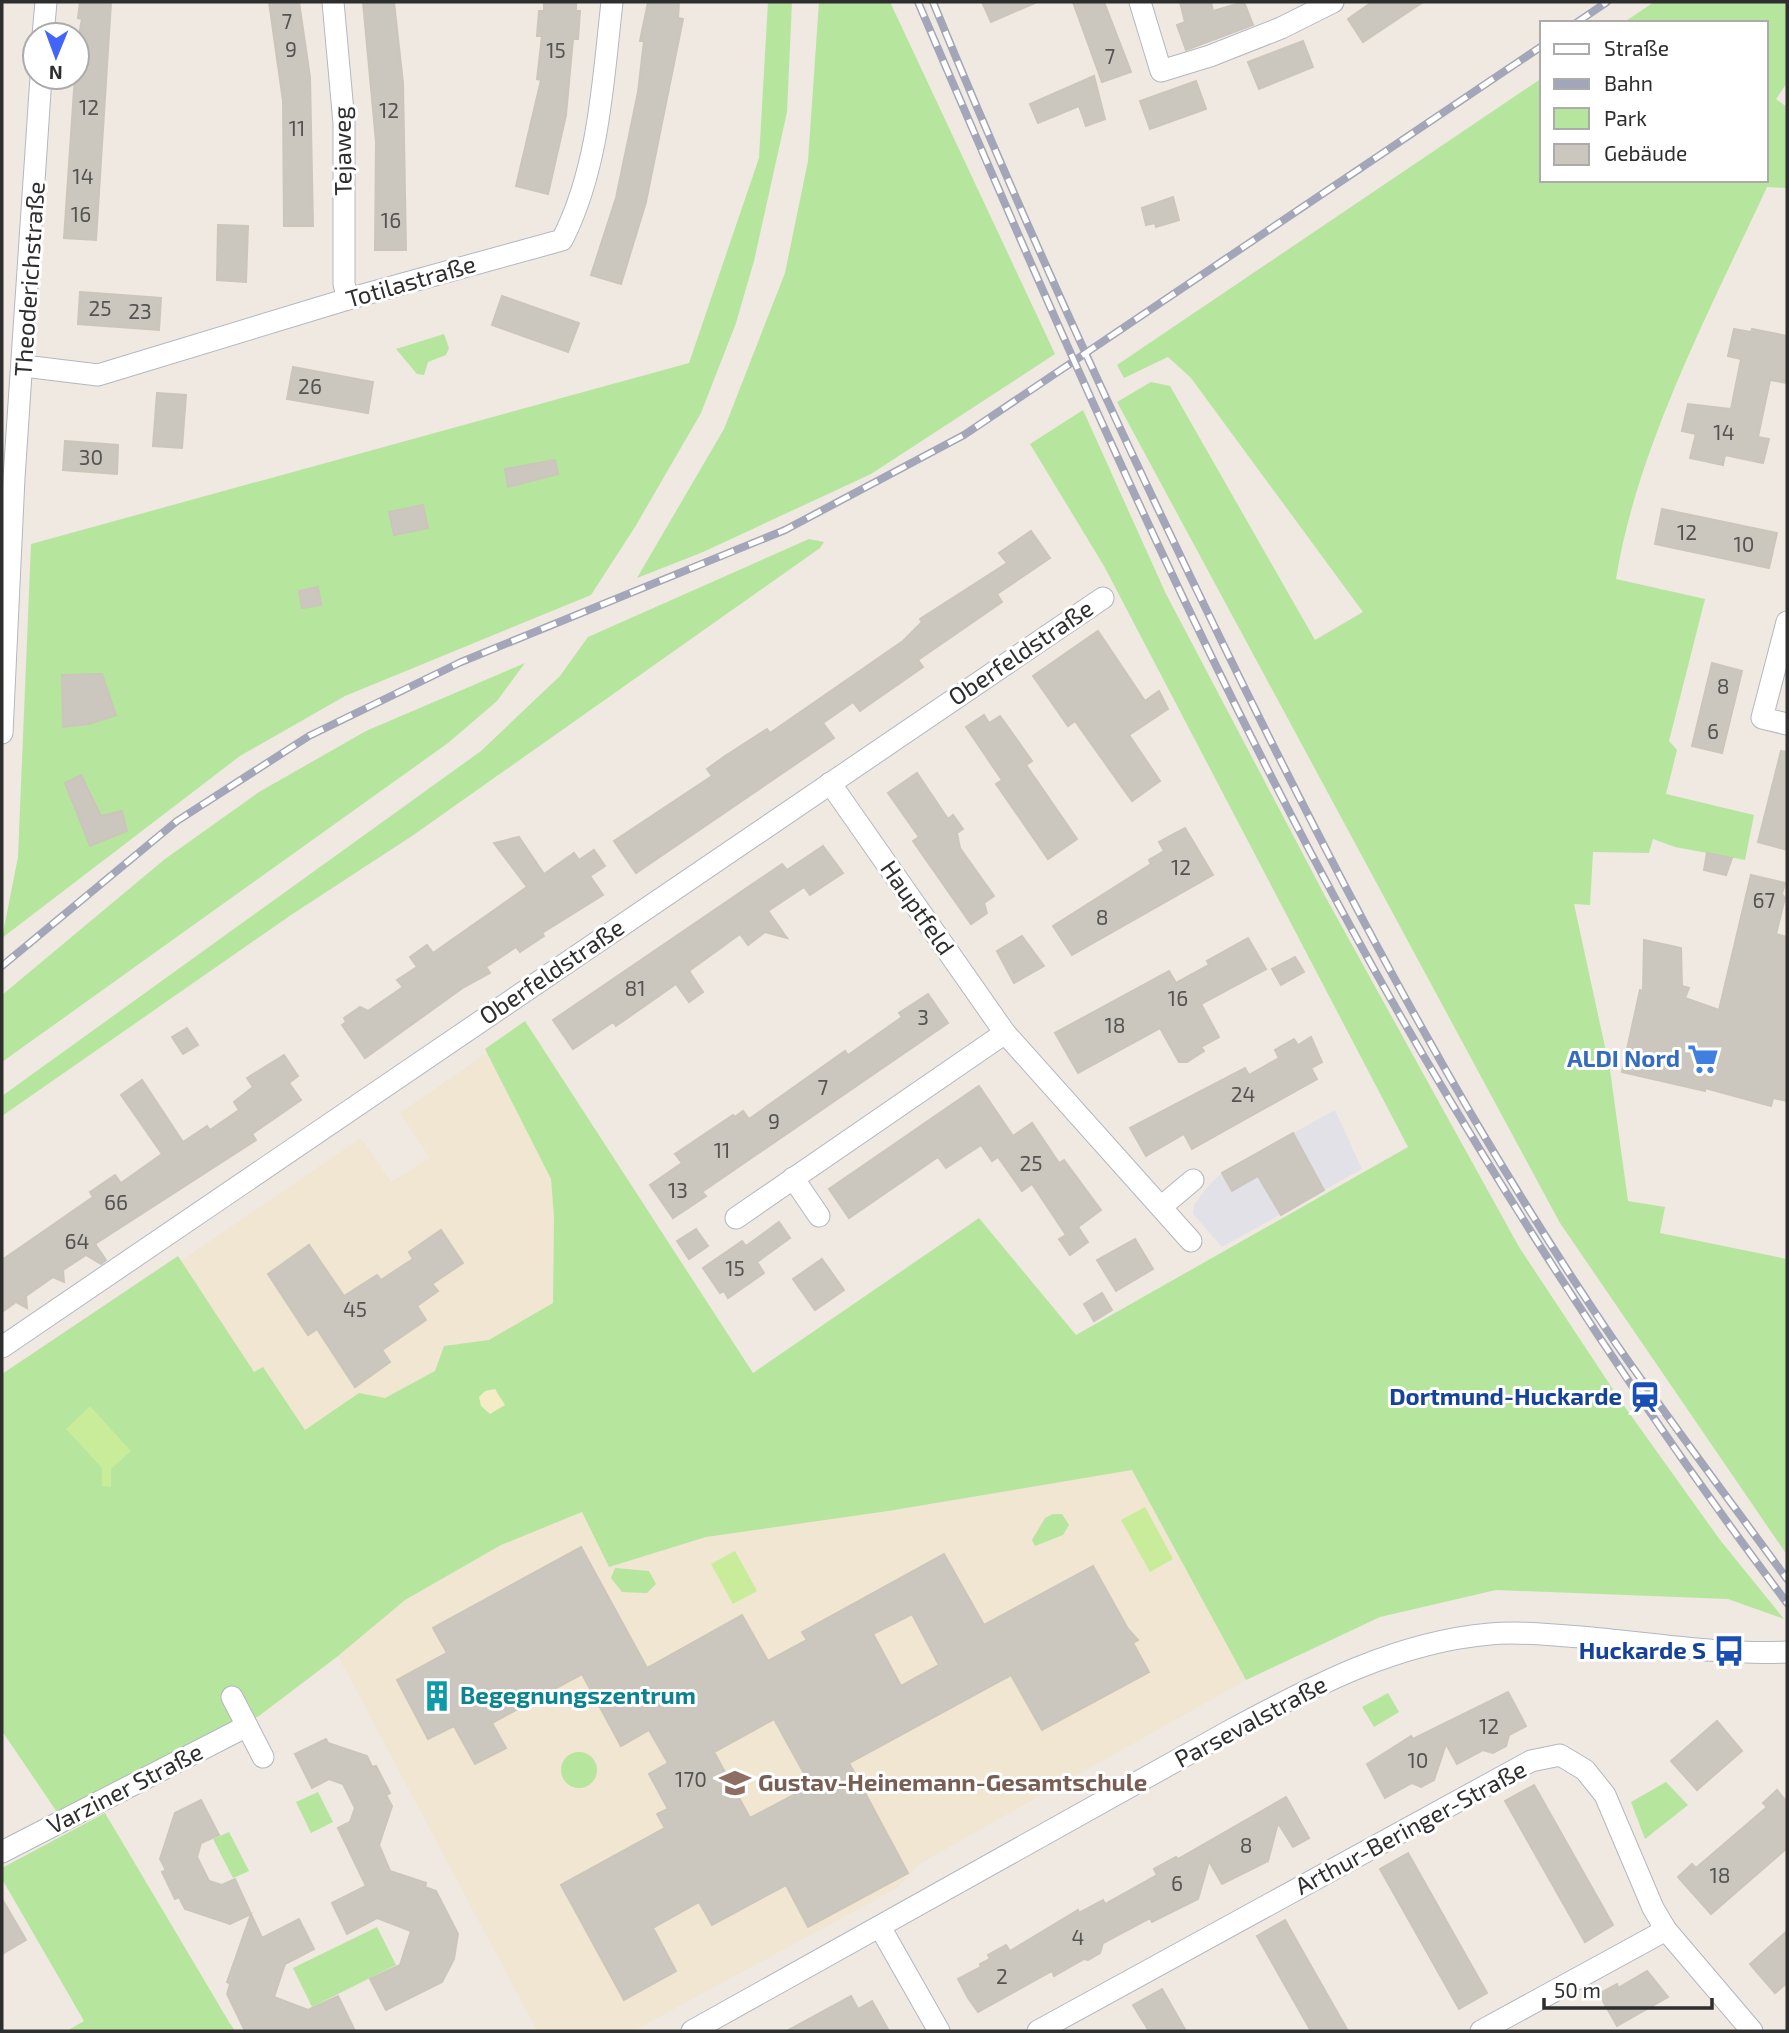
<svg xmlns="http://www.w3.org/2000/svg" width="1789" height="2033" font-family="'Exo 2',sans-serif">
<rect width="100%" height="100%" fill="#efe9e1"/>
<polygon fill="#e3e1e8" points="1335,1110 1362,1169 1222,1247 1193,1214 1194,1205 1208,1186 1224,1171"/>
<g fill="#f0e6d1">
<polygon points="487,1053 551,1179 554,1217 553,1303 489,1341 444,1346 435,1371 385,1398 359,1393 305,1430 263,1368 254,1373 181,1261 361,1138 391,1182 430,1158 400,1113"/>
<polygon points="1133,1470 1246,1680 919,1864 897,1888 633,2031 537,2031 338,1656 405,1600 501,1545 583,1512 609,1567 706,1537 888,1511"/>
</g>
<g fill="#b6e59e">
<polygon points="768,2 792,2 787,112 754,261 736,323 701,413 635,527 591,595 345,696 240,756 2,938 18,857 31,544 689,363 759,158"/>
<polygon points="819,2 890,2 1055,354 871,474 703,552 637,578 724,429 785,273 808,161"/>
<path d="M1654 2H1787V83L1776 99 1787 107V188L1767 187C1711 308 1637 447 1616 579L1705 599 1669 741 1677 750 1666 794 1754 815 1745 860 1675 847 1653 839 1649 853 1593 852 1590 905 1574 904 1610 1070 1628 1201 1665 1207 1660 1233 1787 1259V1555L1560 1223 1117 402 1151 382 1170 386 1315 640 1363 612 1191 378 1168 357 1124 378 1117 365 1542 78V180H1766V23H1623Z"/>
<polygon points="444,334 449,348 446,355 428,362 424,375 417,374 396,349"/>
<polygon points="1083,410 1166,594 1325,896 1519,1247 1622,1403 1720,1540 1784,1619 1728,1599 1496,1590 1380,1617 1246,1680 1132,1470 888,1511 706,1537 609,1567 582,1512 501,1545 405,1600 338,1656 259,1716 57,1812 2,1731 2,1374 178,1256 254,1372 263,1367 305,1430 359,1393 385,1398 435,1371 444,1346 489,1340 553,1303 554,1217 551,1179 485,1049 525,1021 753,1373 979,1218 1076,1335 1408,1147 1104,566 1030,444"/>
<polygon points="809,539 824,542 820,548 412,836 291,915 2,1116 2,1096 481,751 560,676 588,637"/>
<polygon points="525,663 497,701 448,743 2,1062 2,995 165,859 259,792 366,731"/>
<polygon points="1053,1514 1062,1514 1069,1525 1063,1535 1035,1546 1032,1540 1045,1518"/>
<polygon points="615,1568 649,1571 656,1584 647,1593 622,1592 611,1578"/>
<polygon points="1388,1693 1399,1712 1374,1727 1362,1707"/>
<circle cx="579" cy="1770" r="18"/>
<polygon points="1666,1782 1688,1805 1645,1839 1631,1802"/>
<polygon points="318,1792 333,1822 311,1833 296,1802"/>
<polygon points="105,1813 229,2022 235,2031 67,2031 84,2021 2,1879 2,1868"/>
<polygon points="229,1832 249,1871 233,1878 213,1839"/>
<polygon points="377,1927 396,1965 312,2007 293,1968"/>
</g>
<polygon fill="#f3ecc5" points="495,1389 505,1405 490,1414 481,1406 479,1397 485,1391"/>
<g fill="#c9ec9a">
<polygon points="90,1406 131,1451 111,1469 111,1487 102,1486 102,1468 66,1429"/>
<polygon points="1145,1507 1173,1559 1150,1572 1121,1520"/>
<polygon points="735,1551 757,1591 733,1604 711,1564"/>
</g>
<g fill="#cbc7bf" stroke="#cbc5ba" stroke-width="2" fill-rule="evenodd">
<polygon points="80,2 111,2 96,240 64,238 77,46 82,19 78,18"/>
<polygon points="269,2 299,2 310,77 313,226 284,226 283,101"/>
<polygon points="363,2 394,2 403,83 406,250 375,250 376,142"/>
<polygon points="544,2 576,2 576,11 580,11 578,39 573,39 566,115 548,194 516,186 541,80 537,79 542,36 537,36 539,11 544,11"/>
<polygon points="648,2 679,2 678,18 683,19 646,202 621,284 591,275 616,198 638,92 644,41 640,41"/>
<polygon points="982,2 1037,2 991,22"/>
<polygon points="1073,2 1104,2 1131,72 1102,82"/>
<polygon points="1180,2 1211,2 1213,11 1244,2 1253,25 1186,50 1177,25 1185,22"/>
<polygon points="1372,2 1423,2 1363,42 1348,19"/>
<polygon points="1303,41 1313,67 1259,89 1248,62"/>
<polygon points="1094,76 1105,119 1086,126 1079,106 1038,123 1030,104"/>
<polygon points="1196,81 1206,109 1150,129 1140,101"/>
<polygon points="1173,197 1179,220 1156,227 1155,223 1146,225 1142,208"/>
<polygon points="218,225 248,226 246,282 217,280"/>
<polygon points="80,292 161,298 159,330 78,324"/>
<polygon points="502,296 579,323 568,352 492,325"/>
<polygon points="1734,329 1751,332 1752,329 1787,336 1787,383 1770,380 1758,437 1769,439 1763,463 1725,455 1723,465 1690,458 1696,434 1682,431 1688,404 1731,409 1741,359 1728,356"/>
<polygon points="293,367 373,382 368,413 287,399"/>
<polygon points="157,393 186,395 182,448 153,446"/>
<polygon points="65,441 118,445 117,474 63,470"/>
<polygon points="555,460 558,474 508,487 505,469"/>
<polygon points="423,505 428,528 394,535 389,512"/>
<polygon points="1662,509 1777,533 1769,568 1655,544"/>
<polygon points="1031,531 1050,558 997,594 1002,602 918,660 923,667 860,711 853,702 823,723 834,738 636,873 614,841 712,776 707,769 725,756 767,729 770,733 903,641 922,622 920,619 1007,563 999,553"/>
<polygon points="318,587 321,605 302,608 299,591"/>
<polygon points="1098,631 1145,701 1159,691 1168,709 1129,735 1160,781 1132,801 1075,721 1068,726 1033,676"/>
<polygon points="1712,663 1742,671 1722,753 1692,746"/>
<polygon points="102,674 116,715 89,724 63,727 62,675"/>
<polygon points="984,715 989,723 1000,716 1032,761 1026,765 1077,839 1048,859 996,784 1002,780 966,727"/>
<polygon points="1781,751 1787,752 1787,850 1758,842"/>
<polygon points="917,773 948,819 953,815 963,829 957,833 960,848 994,896 984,903 987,913 971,924 913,841 919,837 888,793"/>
<polygon points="81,775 101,816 122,811 127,831 90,846 65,783"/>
<polygon points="1185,828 1213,875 1072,955 1053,926 1151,864 1149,860 1164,851 1159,842"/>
<polygon points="519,837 544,874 574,853 579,860 594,850 605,866 590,876 603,895 542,933 544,936 520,952 516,947 486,967 490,973 464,987 365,1058 342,1025 346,1022 344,1018 360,1007 368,1011 403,987 397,980 417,967 410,957 427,945 433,953 527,887 494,843"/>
<polygon points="823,846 843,873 810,895 804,887 768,911 787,938 765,932 748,945 740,934 689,971 703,992 689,1002 676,984 616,1026 613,1022 573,1049 553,1020 782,864 787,870"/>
<polygon points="1707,853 1732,858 1726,875 1704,870"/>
<polygon points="1751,875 1785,883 1782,894 1785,898 1776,934 1787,937 1787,1101 1773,1098 1771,1106 1705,1088 1705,1091 1622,1072 1640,990 1643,991 1644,940 1681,948 1682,986 1689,988 1685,998 1719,1010"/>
<polygon points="1022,936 1044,966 1014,983 997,951"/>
<polygon points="1248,938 1266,969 1201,1004 1219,1037 1201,1047 1204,1051 1187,1062 1179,1062 1160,1028 1078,1073 1055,1033 1169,971 1176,983 1209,965 1207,961"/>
<polygon points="1295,957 1304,972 1281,985 1272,969"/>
<polygon points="928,994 948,1023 702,1192 706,1196 673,1218 650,1185 682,1163 675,1154 733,1115 735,1117 743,1111 749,1119 845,1051 848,1055 902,1017 899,1013"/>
<polygon points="187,1028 198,1045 183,1054 172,1037"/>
<polygon points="1311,1037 1322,1062 1311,1068 1317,1079 1192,1149 1184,1134 1146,1156 1130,1128 1245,1068 1249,1075 1279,1058 1275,1050 1294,1039 1298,1045"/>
<polygon points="284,1055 298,1076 289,1083 301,1100 252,1134 256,1140 95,1244 106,1260 101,1264 86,1255 63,1270 64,1282 53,1277 26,1296 27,1308 16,1302 2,1312 2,1260 93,1197 90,1192 115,1175 121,1183 162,1154 121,1095 142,1080 183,1142 207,1126 210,1130 239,1110 234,1102 253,1087 247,1078"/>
<polygon points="979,1086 1013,1136 1032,1123 1059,1163 1064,1160 1101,1210 1078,1227 1088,1242 1070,1255 1059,1239 1066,1235 1032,1184 1022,1191 998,1157 992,1161 981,1145 946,1168 938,1157 849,1218 829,1189"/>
<polygon points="1293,1133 1324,1190 1281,1215 1258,1176 1232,1191 1222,1173"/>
<polygon points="779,1222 790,1238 757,1262 764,1273 728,1298 724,1291 720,1293 703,1268 742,1241 746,1246"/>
<polygon points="696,1229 708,1246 689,1259 677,1241"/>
<polygon points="441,1230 463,1263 432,1284 438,1291 417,1306 426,1320 382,1350 390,1362 355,1387 317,1329 308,1335 268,1274 309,1245 344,1296 377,1275 381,1280 413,1259 409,1252"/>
<polygon points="1135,1239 1153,1269 1116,1291 1097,1260"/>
<polygon points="822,1259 844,1290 815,1310 793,1279"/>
<polygon points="1102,1293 1112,1310 1094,1321 1084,1304"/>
<path d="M581 1547 647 1668 742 1615 768 1661 807 1640 802 1632 944 1554 984 1625 1093 1566 1128 1629 1138 1640 1133 1643 1149 1672 1042 1730 1011 1675 849 1763 908 1873 808 1927 786 1885 712 1925 699 1902 653 1928 676 1971 624 2000 561 1885 665 1828 657 1814 668 1809 649 1774 668 1763 649 1730 621 1746 582 1674 492 1723 506 1748 475 1764 454 1726 428 1739 397 1680 447 1653 433 1628ZM912 1614 939 1665 901 1686 873 1634ZM774 1719 811 1786 750 1818 714 1752Z"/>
<polygon points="1508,1692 1526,1726 1509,1735 1506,1746 1493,1753 1483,1750 1457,1764 1446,1744 1434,1780 1421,1787 1412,1783 1385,1798 1367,1764 1411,1736 1413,1739"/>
<polygon points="1717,1721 1742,1751 1697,1790 1671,1761"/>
<polygon points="326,1739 328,1743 367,1756 372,1767 376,1766 390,1793 386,1795 392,1806 379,1845 390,1871 426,1883 425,1887 436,1891 458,1934 454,1959 442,1982 386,2010 370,1979 400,1965 411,1931 377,1918 347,1934 332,1903 366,1886 338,1828 350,1822 355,1808 343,1784 329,1779 312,1788 295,1754"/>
<polygon points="1534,1785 1613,1925 1585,1942 1505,1801"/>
<polygon points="1777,1790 1787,1802 1787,1848 1711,1914 1678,1877 1692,1864 1696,1868 1767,1807 1763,1803"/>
<polygon points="1286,1797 1309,1838 1293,1847 1278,1823 1268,1861 1222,1884 1209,1861 1198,1899 1152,1922 1150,1918 1103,1943 1100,1953 1088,1960 1084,1959 1054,1976 1052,1971 978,2012 968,1998 958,1979 981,1967 980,1964 990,1959 988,1955 1006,1945 1010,1951 1078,1910 1079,1913 1103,1900 1105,1904 1157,1875 1154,1869 1176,1857 1178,1859"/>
<polygon points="201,1800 219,1835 201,1843 197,1857 209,1881 222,1885 235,1879 262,1938 299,1919 314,1949 285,1964 274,1997 308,2010 338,1996 355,2031 245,2031 227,1994 230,1984 227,1982 251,1914 230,1924 185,1909 179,1897 175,1899 162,1872 166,1870 160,1859 175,1813"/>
<polygon points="1408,1853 1487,1993 1459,2009 1380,1869"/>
<polygon points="2,1899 26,1940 2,1954"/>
<polygon points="1285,1920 1311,1966 1348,2031 1311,2031 1283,1982 1257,1936"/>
<polygon points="1787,1931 1787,1983 1775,1993 1750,1964"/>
<polygon points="1647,1971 1668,1997 1617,2026 1599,1994 1617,1984 1618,1988"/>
<polygon points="1162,1989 1186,2031 1149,2031 1133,2005"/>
<polygon points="851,1996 858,2009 872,2001 889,2031 787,2031"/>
</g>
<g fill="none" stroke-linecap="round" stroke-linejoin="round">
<defs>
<g id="street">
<polyline points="333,2 344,123 344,284 348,299"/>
<polyline points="1140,2 1161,71 1210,56 1281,28 1333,2"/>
<polyline points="43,35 46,2"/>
<path d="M24 366 98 375 348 299 562 240C599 168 603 81 612 2"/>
<polyline points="1787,622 1762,718 1787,724"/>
<polyline points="2,733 14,478 41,77"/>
<polyline points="830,783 1005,1033 1191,1241"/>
<polyline points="793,1178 819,1216"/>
<polyline points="1161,1207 1193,1180"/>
<polyline points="736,1218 1005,1033"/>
<polyline points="2,1347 1103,598"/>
<polyline points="232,1697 247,1726"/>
<polyline points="2,1852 247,1726 263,1757"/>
<polyline points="880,1927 939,2031"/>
<path d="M692 2031 1233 1729C1315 1685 1397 1642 1490 1634 1520 1631 1551 1635 1581 1637 1649 1643 1719 1655 1787 1652"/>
<polyline points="1038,2031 1531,1761 1560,1755 1585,1770 1605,1795 1653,1908 1666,1930 1752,2031"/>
<polyline points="1481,2031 1666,1930"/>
</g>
</defs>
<use href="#street" stroke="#b4b7c1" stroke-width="23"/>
<use href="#street" stroke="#fff" stroke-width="21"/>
<defs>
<g id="rail">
<path d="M918 2C1072 361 1228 723 1426 1060 1537 1248 1656 1429 1787 1603"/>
<path d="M933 2C1022 219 1120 433 1223 644 1340 884 1466 1124 1617 1345 1672 1424 1730 1501 1787 1579"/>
<polyline points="1576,23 1607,2"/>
<polyline points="2,966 177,821 309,736 461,662 785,530 964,435 1542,46"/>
</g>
</defs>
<use href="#rail" stroke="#a3a6b8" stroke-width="8"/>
<use href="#rail" stroke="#fff" stroke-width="5" stroke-dasharray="16" stroke-linecap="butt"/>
</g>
<defs>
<symbol id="supermarket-bare" viewBox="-9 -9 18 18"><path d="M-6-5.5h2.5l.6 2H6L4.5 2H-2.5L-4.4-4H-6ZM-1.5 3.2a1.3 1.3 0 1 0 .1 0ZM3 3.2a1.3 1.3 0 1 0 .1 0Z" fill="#3f7fe0" stroke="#fff" stroke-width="2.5" paint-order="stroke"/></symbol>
<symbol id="station-bare" viewBox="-9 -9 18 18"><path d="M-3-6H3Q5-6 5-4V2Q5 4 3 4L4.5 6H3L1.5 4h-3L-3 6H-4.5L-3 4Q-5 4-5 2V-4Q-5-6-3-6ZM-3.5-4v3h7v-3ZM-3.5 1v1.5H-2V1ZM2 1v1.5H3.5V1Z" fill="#1a4fb4" stroke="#fff" stroke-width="2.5" paint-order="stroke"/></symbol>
<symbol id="bus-bare" viewBox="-9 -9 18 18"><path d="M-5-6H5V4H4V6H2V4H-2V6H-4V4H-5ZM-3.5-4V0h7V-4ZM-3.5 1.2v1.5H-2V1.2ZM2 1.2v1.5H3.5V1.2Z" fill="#1a4fb4" stroke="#fff" stroke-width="2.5" paint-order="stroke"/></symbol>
<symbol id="building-bare" viewBox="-9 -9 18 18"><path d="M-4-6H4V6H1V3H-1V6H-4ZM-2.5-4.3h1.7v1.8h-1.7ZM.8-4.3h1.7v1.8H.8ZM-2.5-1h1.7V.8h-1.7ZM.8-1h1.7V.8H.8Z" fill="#0f9aa8" stroke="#fff" stroke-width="2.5" paint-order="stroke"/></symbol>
<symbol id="school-bare" viewBox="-9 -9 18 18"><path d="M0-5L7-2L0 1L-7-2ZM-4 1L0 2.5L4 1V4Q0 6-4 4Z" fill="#8d6e63" stroke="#fff" stroke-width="2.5" paint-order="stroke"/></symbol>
</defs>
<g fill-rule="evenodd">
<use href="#supermarket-bare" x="1681" y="1037" width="44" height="44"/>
<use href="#station-bare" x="1623" y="1375" width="44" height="44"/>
<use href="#bus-bare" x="1707" y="1629" width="44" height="44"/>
<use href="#building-bare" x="415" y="1674" width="44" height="44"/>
<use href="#school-bare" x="713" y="1761" width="44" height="44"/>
</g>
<g text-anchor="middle" stroke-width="6" stroke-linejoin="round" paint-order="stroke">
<g font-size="21" fill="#555452">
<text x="287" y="29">7</text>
<text x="291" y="57">9</text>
<text x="556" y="58">15</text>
<text x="1110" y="64">7</text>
<text x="89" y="115">12</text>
<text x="389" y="118">12</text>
<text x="297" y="136">11</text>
<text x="83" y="184">14</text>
<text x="81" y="222">16</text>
<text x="391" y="228">16</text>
<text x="100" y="316">25</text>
<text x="140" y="319">23</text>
<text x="310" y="394">26</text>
<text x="1724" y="440">14</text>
<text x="91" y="465">30</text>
<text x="1687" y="540">12</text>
<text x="1744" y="552">10</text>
<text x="1723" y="694">8</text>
<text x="1713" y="739">6</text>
<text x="1181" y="875">12</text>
<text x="1764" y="908">67</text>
<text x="1102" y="925">8</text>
<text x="635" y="996">81</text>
<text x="1178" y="1006">16</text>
<text x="923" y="1025">3</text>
<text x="1115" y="1033">18</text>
<text x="823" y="1095">7</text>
<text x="1243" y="1102">24</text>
<text x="774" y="1129">9</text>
<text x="722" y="1158">11</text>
<text x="1031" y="1171">25</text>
<text x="678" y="1198">13</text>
<text x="116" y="1210">66</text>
<text x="77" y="1249">64</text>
<text x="735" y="1276">15</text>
<text x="355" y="1317">45</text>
<text x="1489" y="1734">12</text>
<text x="1418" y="1768">10</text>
<text x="691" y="1787">170</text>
<text x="1246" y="1853">8</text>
<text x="1720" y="1883">18</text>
<text x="1177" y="1891">6</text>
<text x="1078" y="1945">4</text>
<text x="1002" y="1984">2</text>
</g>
<g font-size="24" fill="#2e2e2e" stroke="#fff">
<text transform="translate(343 151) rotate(-91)" y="8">Tejaweg</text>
<text transform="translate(30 279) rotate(-86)" y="8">Theoderichstraße</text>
<text transform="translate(411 282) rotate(-16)" y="8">Totilastraße</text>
<text transform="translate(1021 653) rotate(-34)" y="8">Oberfeldstraße</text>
<text transform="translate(917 908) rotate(55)" y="8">Hauptfeld</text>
<text transform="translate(552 972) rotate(-34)" y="8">Oberfeldstraße</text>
<text transform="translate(1251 1722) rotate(-28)" y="8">Parsevalstraße</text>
<text transform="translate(125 1789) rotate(-27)" y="8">Varziner Straße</text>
<text transform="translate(1411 1828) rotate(-28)" y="8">Arthur-Beringer-Straße</text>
</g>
<g font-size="24" font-weight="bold" fill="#366cbe" stroke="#fff" text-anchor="end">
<text x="1680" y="1067">ALDI Nord</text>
</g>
<g font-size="24" font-weight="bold" fill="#164399" stroke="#fff" text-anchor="end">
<text x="1622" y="1405">Dortmund-Huckarde</text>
<text x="1706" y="1659">Huckarde S</text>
</g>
<g font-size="24" font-weight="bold" fill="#0d838f" stroke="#fff" text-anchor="start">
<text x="460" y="1704">Begegnungszentrum</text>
</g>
<g font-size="24" font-weight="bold" fill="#785e54" stroke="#fff" text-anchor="start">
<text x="758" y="1791">Gustav-Heinemann-Gesamtschule</text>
</g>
</g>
<rect width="1789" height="2033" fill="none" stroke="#2e2e2e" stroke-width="7"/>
<rect x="1540" y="21" width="228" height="161" fill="#ffffff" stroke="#ababab" stroke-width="2"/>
<rect x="1554" y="44" width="35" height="10" fill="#ffffff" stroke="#ababab" stroke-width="2"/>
<text x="1604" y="56" font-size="21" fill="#2e2e2e">Straße</text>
<rect x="1554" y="79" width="35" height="10" fill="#a3a6b8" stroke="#ababab" stroke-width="2"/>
<text x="1604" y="91" font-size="21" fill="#2e2e2e">Bahn</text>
<rect x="1554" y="108" width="35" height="21" fill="#b6e59e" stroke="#ababab" stroke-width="2"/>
<text x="1604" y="126" font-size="21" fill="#2e2e2e">Park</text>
<rect x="1554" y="144" width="35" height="21" fill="#cbc7bf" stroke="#ababab" stroke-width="2"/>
<text x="1604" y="161" font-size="21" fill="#2e2e2e">Gebäude</text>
<g transform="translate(56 56) rotate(181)"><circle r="33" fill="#ffffff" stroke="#ababab" stroke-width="2"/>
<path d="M0-5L12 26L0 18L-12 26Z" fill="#4264fb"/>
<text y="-10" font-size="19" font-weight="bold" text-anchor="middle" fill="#2e2e2e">N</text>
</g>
<path d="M1544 1998v10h168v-10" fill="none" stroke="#2e2e2e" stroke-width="3.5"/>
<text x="1554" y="1998" font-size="21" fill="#2e2e2e" stroke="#ffffff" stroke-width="5" paint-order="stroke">50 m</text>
</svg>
